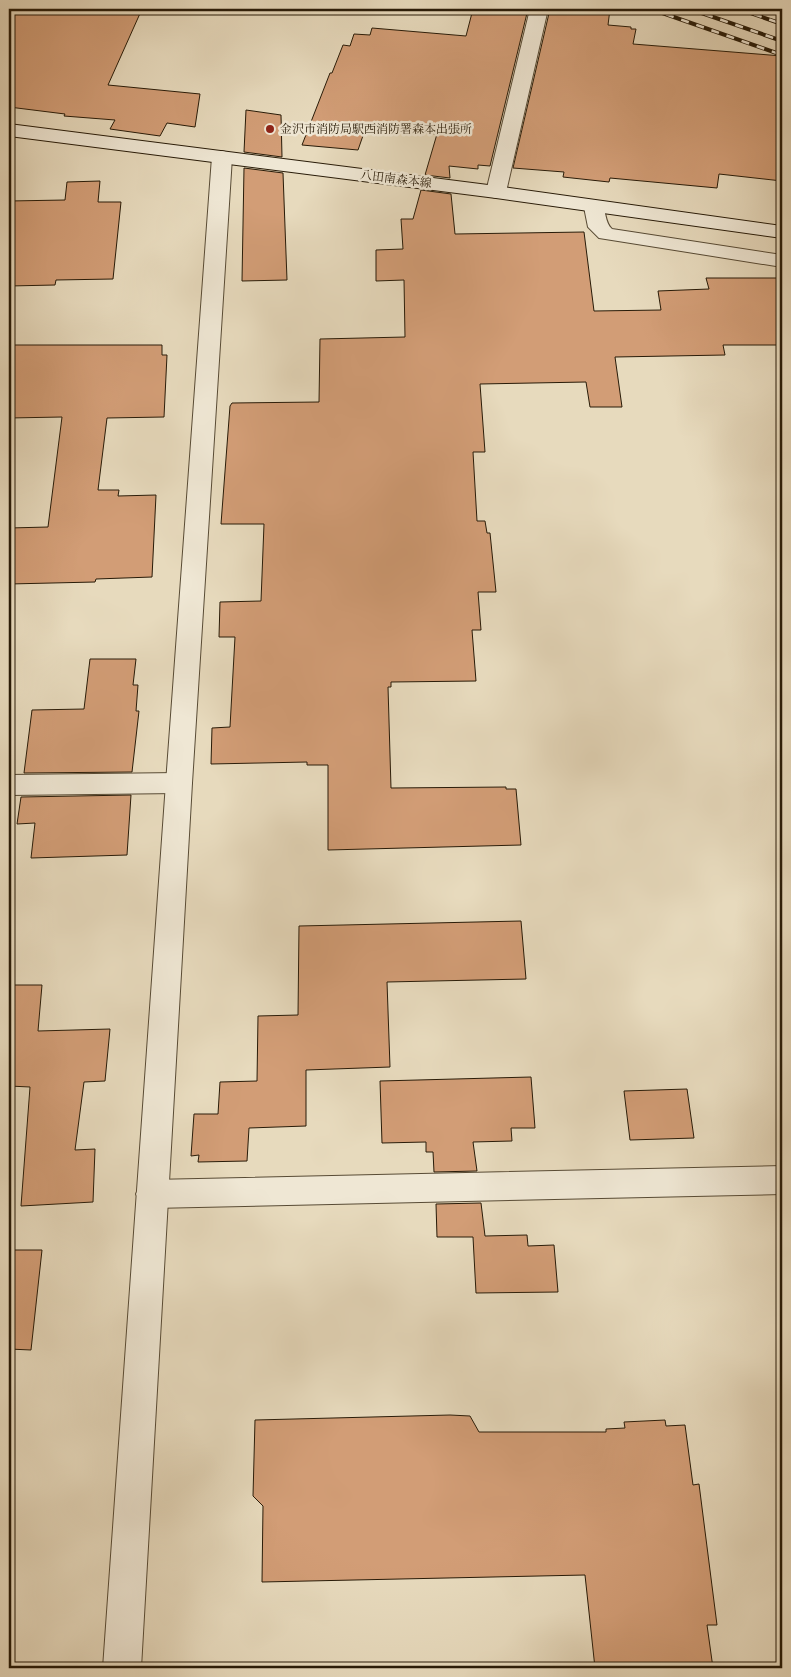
<svg xmlns="http://www.w3.org/2000/svg" width="791" height="1677" font-family="'IM FELL French Canon','Noto Serif JP',serif">
<rect width="100%" height="100%" fill="#e7dabd"/>
<filter id="stains"><feTurbulence type="fractalNoise" baseFrequency=".004" numOctaves="4"/><feColorMatrix values="0 0 0 0 .2 0 0 0 0 .09 0 0 0 0 .02 0 0 0 .5 -.17"/></filter>
<radialGradient id="worn" r=".72"><stop offset=".6" stop-color="#630" stop-opacity="0"/><stop offset="1" stop-color="#630" stop-opacity=".3"/></radialGradient>
<g fill="#d29d76" stroke="#281b08">
<polygon points="9,9 142,9 108,85 200,94 195,127 167,123 160,136 110,129 115,120 64,116 65,114 9,107"/>
<polygon points="473,9 528,9 490,166 478,165 478,169 449,166 450,178 425,175 437,134 366,127 358,150 302,145 330,73 332,73 343,45 350,46 354,34 370,35 372,28 466,36"/>
<polygon points="550,9 610,9 608,25 631,27 631,29 636,29 633,44 782,56 782,181 719,174 717,188 610,178 609,182 563,177 564,172 513,168"/>
<polygon points="246,110 281,115 282,157 244,152"/>
<polygon points="244,168 283,173 287,280 242,281"/>
<polygon points="100,181 98,202 121,202 113,279 56,280 55,285 9,286 9,201 65,200 67,182"/>
<polygon points="421,190 451,194 455,234 584,232 594,311 661,310 658,291 709,289 706,278 782,278 782,345 723,345 725,355 615,357 622,407 590,407 586,382 480,384 485,452 473,452 477,521 485,521 487,533 490,533 496,592 478,592 481,630 472,630 476,681 391,682 391,687 388,687 391,788 506,787 506,789 516,789 521,845 328,850 328,765 307,765 307,762 211,764 212,728 230,727 235,637 219,637 220,602 261,601 264,524 221,524 230,406 232,403 319,402 320,339 405,337 404,280 376,281 376,250 403,249 401,219 413,219"/>
<polygon points="9,345 162,345 162,355 167,355 164,417 107,418 98,490 119,490 118,496 156,495 152,577 96,579 95,582 9,584 9,528 48,527 62,417 9,418"/>
<polygon points="90,659 136,659 133,685 138,685 136,711 139,711 132,772 24,773 32,710 84,709"/>
<polygon points="131,795 127,855 31,858 35,823 17,824 21,797"/>
<polygon points="521,921 526,979 387,982 390,1067 306,1070 306,1126 249,1128 247,1161 198,1162 199,1155 191,1156 194,1114 218,1114 220,1082 257,1081 258,1016 298,1015 299,926"/>
<polygon points="9,985 42,985 38,1031 110,1029 105,1081 84,1082 75,1150 95,1149 93,1202 21,1206 30,1087 9,1086"/>
<polygon points="531,1077 535,1128 511,1128 512,1141 473,1142 477,1171 434,1172 433,1152 426,1152 426,1142 382,1143 380,1081"/>
<polygon points="687,1089 694,1138 630,1140 624,1091"/>
<polygon points="481,1203 485,1236 527,1235 528,1246 554,1245 558,1292 476,1293 473,1237 437,1237 436,1204"/>
<polygon points="9,1250 42,1250 31,1350 9,1349"/>
<polygon points="450,1415 470,1416 479,1432 606,1432 606,1429 625,1428 624,1422 665,1420 666,1426 685,1425 693,1485 699,1484 717,1625 707,1625 713,1668 595,1668 585,1575 262,1582 263,1506 253,1496 255,1420"/>
</g>
<g fill="none" stroke-linecap="round" stroke-linejoin="round">
<defs>
<g id="minor">
<polygon points="530,9 548,9 506,192 503,196 496,198 489,196 486,192"/>
<path d="M594 201 601 203C607 211 604 222 612 229L782 255V267L599 238 588 227 584 207 587 203Z"/>
<polygon points="179,773 188,776 192,783 188,790 179,793 9,795 9,775"/>
<polygon points="782,1166 782,1194 152,1208 141,1204 136,1194 141,1184 152,1180"/>
</g>
<polygon id="tertiary" points="222,151 229,153 232,157 192,783 141,1668 103,1668 166,783 212,157 215,153"/>
<polygon id="secondary" points="9,124 496,186 782,226 782,238 496,198 9,136"/>
</defs>
<use href="#minor" stroke="#584b35" stroke-width="2"/>
<use href="#tertiary" stroke="#584b35" stroke-width="2"/>
<use href="#secondary" stroke="#281b08" stroke-width="2"/>
<use href="#minor" fill="#efe7d4" fill-rule="evenodd"/>
<use href="#tertiary" fill="#efe7d4" fill-rule="evenodd"/>
<use href="#secondary" fill="#efe7d4" fill-rule="evenodd"/>
<defs>
<g id="rail">
<polyline points="651,9 782,55"/>
<polyline points="690,9 782,41"/>
<polyline points="739,9 782,24"/>
<polyline points="769,9 782,13"/>
</g>
</defs>
<use href="#rail" stroke="#281b08" stroke-width="4"/>
<use href="#rail" stroke="#efe7d4" stroke-width="2.5" stroke-dasharray="8" stroke-linecap="butt"/>
</g>
<circle fill="#8f2418" stroke="#efe7d4" stroke-width="2" cx="270" cy="129" r="5"/>
<g text-anchor="middle" stroke-width="5" stroke-linejoin="round" paint-order="stroke">
<g font-size="12" fill="#281b08" stroke="#efe7d4" text-anchor="start">
<text x="280" y="133">金沢市消防局駅西消防署森本出張所</text>
</g>
<g font-size="12" fill="#281b08" stroke="#efe7d4">
<text transform="translate(396 179) rotate(7)" y="4">八田南森本線</text>
</g>
</g>
<rect width="791" height="1677" fill="none" stroke="#e7dabd" stroke-width="30"/>
<rect x="10" y="10" width="771" height="1657" fill="none" stroke="#281b08" stroke-width="2.5"/>
<rect x="15" y="15" width="761" height="1647" fill="none" stroke="#281b08"/>
<rect width="100%" height="100%" filter="url(#stains)"/>
<rect width="100%" height="100%" fill="url(#worn)"/>
</svg>
